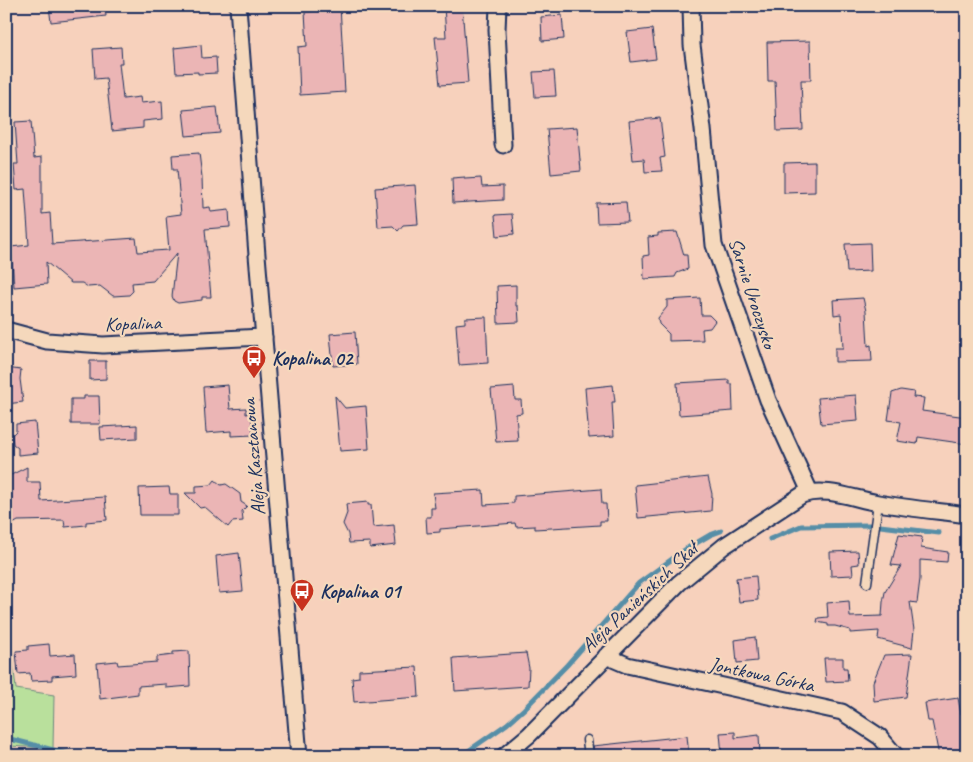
<svg xmlns="http://www.w3.org/2000/svg" width="973" height="762" font-family="Caveat,sans-serif">
<rect width="100%" height="100%" fill="#f7d1bc"/>
<filter id="ink" filterUnits="userSpaceOnUse"><feTurbulence type="fractalNoise" baseFrequency=".02" numOctaves="2"/><feDisplacementMap in="SourceGraphic" scale="10" xChannelSelector="R" yChannelSelector="G"/><feConvolveMatrix kernelMatrix="1 2 1 2 8 2 1 2 1" color-interpolation-filters="sRGB"/></filter>
<g filter="url(#ink)">
<polygon fill="#b9e09c" stroke="#6a887d" points="6,634 10,634 16,689 54,695 53,748 6,746"/>
<g fill="none" stroke-linecap="round" stroke-linejoin="round">
<g stroke="#568ea7" stroke-width="5">
<polyline points="880,526 939,533"/>
<polyline points="770,539 801,526 870,525"/>
<polyline points="6,738 77,756"/>
<polyline points="461,756 507,724 524,709 567,665 639,583 686,549 710,535 721,531"/>
</g>
</g>
<g fill="#ebb5b5" stroke="#1b2f5e">
<polygon points="49,6 105,6 106,16 51,22"/>
<polygon points="321,6 340,6 345,92 300,95 298,47 307,46 305,12 322,11"/>
<polygon points="444,6 462,6 468,83 440,85 435,37 446,37"/>
<polygon points="562,15 564,39 542,41 541,17"/>
<polygon points="652,29 656,59 631,62 627,32"/>
<polygon points="810,41 811,80 801,80 803,130 777,131 775,81 768,81 767,42"/>
<polygon points="201,45 202,58 216,57 217,73 198,74 198,72 176,73 174,48"/>
<polygon points="121,47 122,63 119,63 123,99 140,97 141,103 162,101 163,119 143,121 143,128 112,131 106,78 95,79 93,49"/>
<polygon points="554,71 556,96 535,97 533,72"/>
<polygon points="217,107 220,133 186,136 183,110"/>
<polygon points="660,118 665,157 660,158 662,171 645,172 644,159 633,160 629,121"/>
<polygon points="31,121 34,158 42,157 42,214 50,213 52,244 136,238 138,252 169,250 166,216 181,214 177,169 173,169 172,155 199,153 202,177 203,208 210,207 211,212 229,210 230,227 205,229 211,297 202,297 202,300 178,303 174,301 172,296 177,253 153,281 132,283 133,291 129,295 113,296 100,286 88,287 82,283 71,283 46,262 47,284 14,287 11,247 29,245 25,189 16,190 14,164 18,164 15,122"/>
<polygon points="577,127 581,171 551,174 547,129"/>
<polygon points="815,162 815,192 784,193 784,163"/>
<polygon points="465,177 465,179 481,178 482,187 503,186 503,200 453,203 452,178"/>
<polygon points="415,185 418,224 403,225 398,231 393,226 378,227 375,188"/>
<polygon points="626,202 628,222 597,223 596,203"/>
<polygon points="512,214 514,234 497,236 495,215"/>
<polygon points="677,232 684,255 687,255 688,269 677,273 675,277 644,279 643,256 649,255 648,237 658,236 658,233"/>
<polygon points="870,243 871,271 847,272 845,244"/>
<polygon points="516,285 516,306 518,306 519,322 498,323 497,286"/>
<polygon points="700,298 701,315 709,315 715,321 710,328 702,329 703,340 669,341 669,334 659,324 658,318 667,307 667,300"/>
<polygon points="863,298 866,311 868,346 871,345 872,361 835,362 835,348 843,348 841,314 834,315 833,300"/>
<polygon points="486,317 488,363 459,365 456,324 465,323 465,318"/>
<polygon points="355,332 357,364 333,366 330,334"/>
<polygon points="90,361 106,361 106,379 90,380"/>
<polygon points="6,368 21,370 20,379 23,402 6,404"/>
<polygon points="729,380 729,384 732,384 733,411 679,415 677,383"/>
<polygon points="228,385 230,409 246,408 246,414 251,413 253,435 231,436 231,431 206,433 203,387"/>
<polygon points="613,385 615,402 612,402 614,436 589,438 585,388"/>
<polygon points="514,387 515,400 521,400 522,413 516,414 518,441 496,442 491,389"/>
<polygon points="901,390 914,392 913,397 924,398 922,411 967,417 967,444 918,437 917,444 897,441 901,422 888,420 892,393"/>
<polygon points="856,395 858,421 821,424 818,398"/>
<polygon points="84,396 99,396 100,424 71,424 71,399 84,399"/>
<polygon points="335,396 345,408 366,406 369,449 340,451"/>
<polygon points="35,422 38,453 18,455 18,448 13,444 12,435 16,431 16,424"/>
<polygon points="137,425 137,438 101,440 100,427"/>
<polygon points="27,467 27,482 40,482 41,501 105,497 107,520 86,522 86,525 65,527 64,520 18,521 6,528 8,511 7,480 9,476"/>
<polygon points="708,477 712,494 711,511 638,518 635,485"/>
<polygon points="215,480 221,485 226,484 240,494 241,502 247,506 242,511 243,521 232,522 228,527 205,507 200,508 185,493 196,493 196,486 211,485"/>
<polygon points="169,487 170,494 178,494 178,515 140,515 139,488"/>
<polygon points="601,489 602,504 606,504 607,521 600,521 600,525 535,529 535,526 516,527 515,523 440,529 440,532 427,533 426,517 431,517 431,508 435,508 433,493 483,490 484,505 514,503 514,496"/>
<polygon points="368,502 368,505 371,505 373,527 394,525 396,545 370,548 370,542 349,543 348,534 343,524 347,513 346,504"/>
<polygon points="899,534 922,537 921,548 948,552 947,562 920,560 920,579 917,603 910,602 914,630 912,648 878,639 879,631 850,633 850,630 835,626 828,626 828,624 817,622 818,618 828,617 827,603 849,601 850,617 882,616 883,602 885,592 901,566 891,565"/>
<polygon points="858,551 859,564 852,565 853,575 831,576 830,552"/>
<polygon points="239,553 243,591 219,593 216,556"/>
<polygon points="756,576 758,600 739,602 736,578"/>
<polygon points="755,637 757,661 737,663 735,640"/>
<polygon points="49,644 50,656 75,654 76,674 52,676 52,680 31,681 30,673 18,674 16,651 28,650 28,646"/>
<polygon points="189,651 190,686 166,688 166,684 138,686 138,694 100,699 97,663 117,661 118,665 157,662 157,657 173,655 173,652"/>
<polygon points="526,653 529,668 528,686 455,691 453,658"/>
<polygon points="912,654 906,697 874,701 873,682 884,655"/>
<polygon points="824,658 843,658 843,668 847,668 848,681 826,682"/>
<polygon points="417,667 419,697 354,702 352,678 359,677 359,670"/>
<polygon points="958,698 961,714 966,714 967,722 967,756 939,756 932,721 928,721 925,703"/>
<polygon points="735,732 735,738 759,735 760,756 735,756 735,754 722,755 720,733"/>
<polygon points="687,736 689,756 595,756 593,746"/>
</g>
<g fill="none" stroke-linecap="round" stroke-linejoin="round">
<defs>
<g id="service">
<polyline points="867,583 878,503"/>
<polyline points="587,740 589,756"/>
</g>
<g id="minor">
<polyline points="238,6 257,255 299,756"/>
<polyline points="498,6 497,30 503,145"/>
<polyline points="691,6 692,45 703,129 714,245 768,400 810,492"/>
<polyline points="6,330 47,341 103,345 264,337"/>
<polyline points="606,656 627,665 842,712 880,737 896,756"/>
<path d="M504 756 529 735 679 583 724 546 802 495C825 486 854 499 878 503 907 508 937 511 967 515"/>
</g>
</defs>
<use href="#service" stroke="#1b2f5e" stroke-width="11"/>
<use href="#minor" stroke="#1b2f5e" stroke-width="19"/>
<use href="#service" stroke="#f5d8bc" stroke-width="8"/>
<use href="#minor" stroke="#f5d8bc" stroke-width="15"/>
</g>
</g>
<defs>
<symbol id="bus-pin" viewBox="-11 -11 22 30"><path d="M0 17L-7.5 6A9.5 9.5 0 1 1 7.5 6Z" fill="#c8321e" stroke="#f5d8bc"/><path d="M-5-6H5V4H4V6H2V4H-2V6H-4V4H-5ZM-3.5-4V0h7V-4ZM-3.5 1.2v1.5H-2V1.2ZM2 1.2v1.5H3.5V1.2Z" fill="#fff"/></symbol>
</defs>
<g fill-rule="evenodd">
<use href="#bus-pin" x="240" y="344" width="28" height="38"/>
<use href="#bus-pin" x="288" y="577" width="28" height="38"/>
</g>
<g text-anchor="middle" stroke-width="4.5" stroke-linejoin="round" paint-order="stroke">
<g font-size="20" fill="#1b2f5e" stroke="#f5d8bc">
<text transform="translate(753 293) rotate(72)" y="7">Sarnie Uroczysko</text>
<text transform="translate(133 323) rotate(-2)" y="7">Kopalina</text>
<text transform="translate(253 457) rotate(-95)" y="7">Aleja Kasztanowa</text>
<text transform="translate(639 597) rotate(-43)" y="7">Aleja Panieńskich Skał</text>
<text transform="translate(762 674) rotate(12)" y="7">Jontkowa Górka</text>
</g>
<g font-size="20" font-weight="bold" fill="#1b2f5e" stroke="#f5d8bc" text-anchor="start">
<text x="272" y="365">Kopalina 02</text>
<text x="320" y="598">Kopalina 01</text>
</g>
</g>
<rect width="973" height="762" fill="none" stroke="#f5d8bc" stroke-width="25"/>
<rect x="12" y="12" width="948" height="737" fill="none" stroke="#1b2f5e" stroke-width="2" filter="url(#ink)"/>
</svg>
